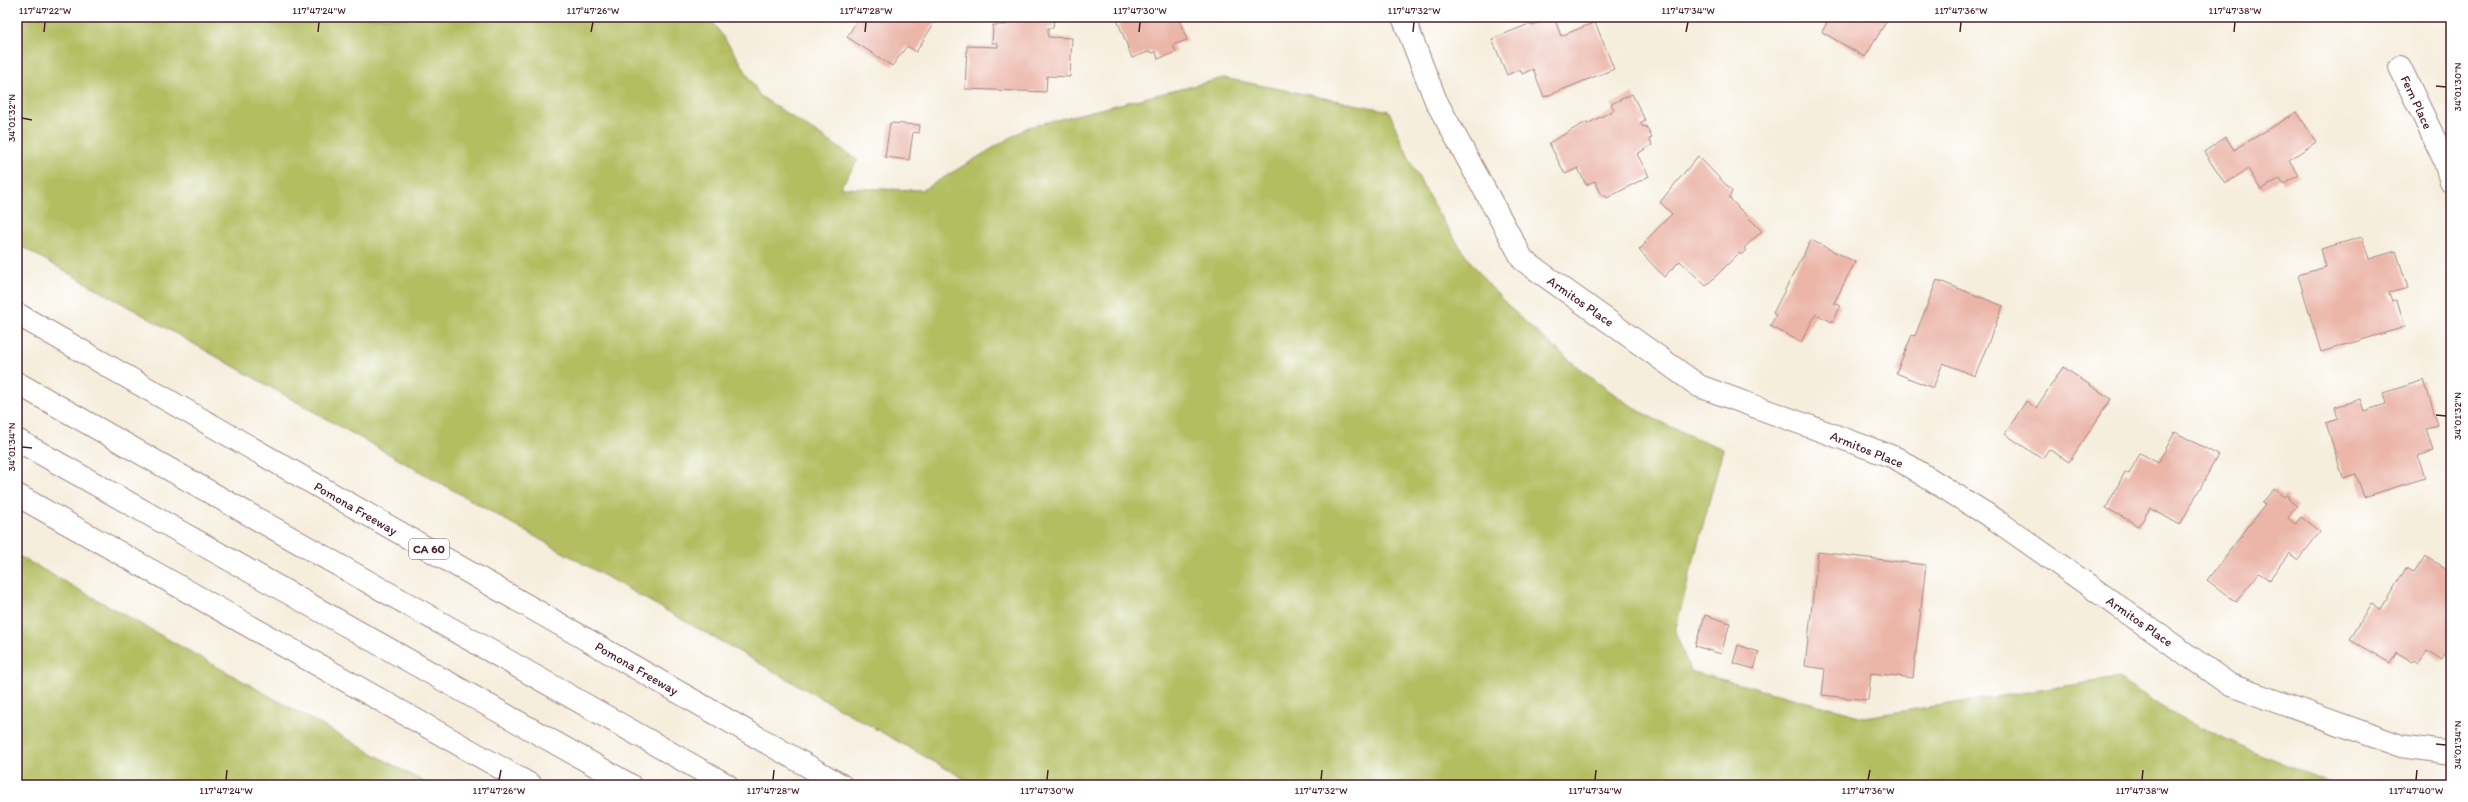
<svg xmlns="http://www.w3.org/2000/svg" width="2468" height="802" font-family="Itim,sans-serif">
<rect width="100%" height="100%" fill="#fff"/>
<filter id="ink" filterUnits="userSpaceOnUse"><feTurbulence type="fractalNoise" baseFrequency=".025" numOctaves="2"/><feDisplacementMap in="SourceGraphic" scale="8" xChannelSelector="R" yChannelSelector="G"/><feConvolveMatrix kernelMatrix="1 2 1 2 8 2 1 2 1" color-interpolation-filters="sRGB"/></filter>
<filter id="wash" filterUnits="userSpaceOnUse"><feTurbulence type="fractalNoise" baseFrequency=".012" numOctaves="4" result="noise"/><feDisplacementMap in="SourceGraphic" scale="16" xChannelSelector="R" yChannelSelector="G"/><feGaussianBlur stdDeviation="0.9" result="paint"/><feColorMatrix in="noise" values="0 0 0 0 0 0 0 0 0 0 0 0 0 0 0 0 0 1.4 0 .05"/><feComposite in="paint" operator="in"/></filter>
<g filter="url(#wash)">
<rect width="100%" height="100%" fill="#f6eedd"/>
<g fill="#b2be60" stroke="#7e6e46">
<path d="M17 17H709L736 55 760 96 858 160 840 188 923 190 1028 127 1224 78 1389 111C1411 169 1442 225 1480 274 1505 306 1536 332 1567 358 1591 378 1617 397 1643 413 1669 427 1696 438 1723 449L1675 631 1690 671 1864 717 2118 678 2169 711 2228 741 2336 785H975L17 244Z"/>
<polygon points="17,555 429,785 17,785"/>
</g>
<g id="blocks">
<g fill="#ebb5a8">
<polygon points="855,17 938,17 916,52 907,46 892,66 847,37 858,19"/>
<polygon points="1006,17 1054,17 1053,28 1048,28 1048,37 1072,38 1070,77 1047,76 1046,92 965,89 967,46 998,47 998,43 992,43 993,25 1006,25"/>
<polygon points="1116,17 1178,17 1187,40 1173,45 1176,52 1158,59 1156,52 1152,53 1151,51 1132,58"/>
<polygon points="1554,17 1561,36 1595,22 1614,69 1544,97 1533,69 1522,74 1520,69 1507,75 1492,39 1529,24 1531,26"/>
<polygon points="1830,17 1889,17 1865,57 1822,32"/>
<polygon points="1632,94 1645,120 1640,123 1643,127 1646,126 1652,138 1649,139 1652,145 1637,154 1649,176 1607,198 1605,195 1603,197 1595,181 1586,185 1578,168 1565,174 1549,143 1586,122 1587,124 1614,110 1611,104"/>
<polygon points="2297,112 2316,142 2289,160 2299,175 2284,184 2280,178 2261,190 2248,169 2225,184 2204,152 2226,137 2234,150"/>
<polygon points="890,123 920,125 919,133 913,132 909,160 885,157"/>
<polygon points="1698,156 1732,191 1729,198 1762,231 1744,248 1746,250 1741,255 1739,253 1706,286 1680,261 1664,277 1639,250 1646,243 1644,242 1672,214 1660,202"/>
<polygon points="2362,237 2369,259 2396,251 2408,288 2389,293 2392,301 2397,300 2405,327 2321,352 2298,275 2326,267 2321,249"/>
<polygon points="1811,240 1855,262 1834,303 1841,306 1832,322 1816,314 1801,342 1770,326 1776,315 1773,313"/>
<polygon points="1937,280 2003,306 1975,376 1943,363 1933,388 1896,373 1912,335 1915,336"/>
<polygon points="2063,367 2111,399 2069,462 2049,449 2042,459 2005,434 2026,401 2036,408"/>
<polygon points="2424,380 2438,425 2426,428 2433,451 2418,456 2425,478 2364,497 2356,474 2343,478 2326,423 2338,419 2335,407 2360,399 2364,411 2386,404 2383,393"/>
<polygon points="2175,432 2218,455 2180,525 2150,508 2139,526 2106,508 2125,472 2129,474 2140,453 2158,463"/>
<polygon points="2274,489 2284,497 2286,495 2289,497 2288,499 2297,506 2288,518 2295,524 2301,517 2320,532 2298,560 2289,553 2269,580 2259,573 2236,602 2207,580 2265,505 2262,503"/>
<polygon points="1818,552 1926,565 1913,678 1871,673 1868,700 1822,695 1825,669 1805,666"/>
<polygon points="2425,556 2451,571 2451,587 2448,592 2451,593 2451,606 2448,611 2451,613 2451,644 2442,660 2427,651 2419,663 2415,660 2413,662 2396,652 2390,663 2350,640 2371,604 2381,609 2406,568 2414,573"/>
<polygon points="1705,615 1730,623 1721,654 1695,646"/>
<polygon points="1738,645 1759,652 1754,669 1733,663"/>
</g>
</g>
</g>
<g filter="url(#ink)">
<use href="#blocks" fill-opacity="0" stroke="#a08684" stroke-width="1"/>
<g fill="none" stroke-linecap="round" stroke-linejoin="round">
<defs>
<g id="street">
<polyline points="1403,17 1436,101 1523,260 1699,386 1896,458 1996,520 2230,685 2401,746 2451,753"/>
<polyline points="2400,67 2444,159 2451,182"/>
</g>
<g id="highway">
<polyline points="17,314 841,785"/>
<polyline points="17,383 727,785"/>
<polyline points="17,440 630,785"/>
<polyline points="17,495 531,785"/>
</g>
</defs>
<use href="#street" stroke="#a08684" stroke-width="24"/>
<use href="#highway" stroke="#a08684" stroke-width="24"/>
<use href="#street" stroke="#fff" stroke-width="22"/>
<use href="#highway" stroke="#fff" stroke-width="22"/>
</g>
</g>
<path fill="none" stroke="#4a1f2b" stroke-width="1.5" d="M44 32 45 22M318 32 319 22M591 32 593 22M865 32 866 22M1139 32 1140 22M1413 32 1414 22M1686 32 1688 22M1960 32 1961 22M2234 32 2235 22M2436 86 2446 87M22 118 32 120M2436 415 2446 416M22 447 32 448M2436 744 2446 745M226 780 227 770M499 780 501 770M773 780 774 770M1047 780 1048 770M1321 780 1322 770M1595 780 1596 770M1868 780 1870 770M2142 780 2143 770M2416 780 2417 770"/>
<g text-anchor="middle" stroke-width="3.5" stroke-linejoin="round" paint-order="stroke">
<rect fill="#fff" stroke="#80626b" stroke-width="1" x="409" y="539" width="40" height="20" rx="3"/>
<g font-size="12" font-weight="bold" fill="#4a1f2b">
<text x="429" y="553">CA 60</text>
</g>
<g font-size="13" fill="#4a1f2b" stroke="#fff">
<text transform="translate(2417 102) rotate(65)" y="5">Fern Place</text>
<text transform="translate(1581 301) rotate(35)" y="5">Armitos Place</text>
<text transform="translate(1867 449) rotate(22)" y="5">Armitos Place</text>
<text transform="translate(356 508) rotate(30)" y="5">Pomona Freeway</text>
<text transform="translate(2140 621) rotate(35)" y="5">Armitos Place</text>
<text transform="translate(637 668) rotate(30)" y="5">Pomona Freeway</text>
</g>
</g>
<rect width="2468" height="802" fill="none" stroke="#fff" stroke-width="44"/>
<rect x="22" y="22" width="2424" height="758" fill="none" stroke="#4a1f2b" stroke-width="1.5"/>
<g font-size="10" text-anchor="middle" fill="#4a1f2b">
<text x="45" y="14">117°47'22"W</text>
<text x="319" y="14">117°47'24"W</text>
<text x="593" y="14">117°47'26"W</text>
<text x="866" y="14">117°47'28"W</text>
<text x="1140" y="14">117°47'30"W</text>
<text x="1414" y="14">117°47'32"W</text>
<text x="1688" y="14">117°47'34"W</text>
<text x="1961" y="14">117°47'36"W</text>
<text x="2235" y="14">117°47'38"W</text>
<text transform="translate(2457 87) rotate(-90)" y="4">34°01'30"N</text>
<text transform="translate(11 118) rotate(-90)" y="4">34°01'32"N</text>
<text transform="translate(2457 416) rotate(-90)" y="4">34°01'32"N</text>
<text transform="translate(11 447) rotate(-90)" y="4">34°01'34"N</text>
<text transform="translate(2457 745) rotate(-90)" y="4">34°01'34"N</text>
<text x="226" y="794">117°47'24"W</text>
<text x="499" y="794">117°47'26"W</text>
<text x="773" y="794">117°47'28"W</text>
<text x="1047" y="794">117°47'30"W</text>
<text x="1321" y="794">117°47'32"W</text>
<text x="1595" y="794">117°47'34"W</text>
<text x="1868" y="794">117°47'36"W</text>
<text x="2142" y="794">117°47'38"W</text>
<text x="2416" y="794">117°47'40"W</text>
</g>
</svg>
